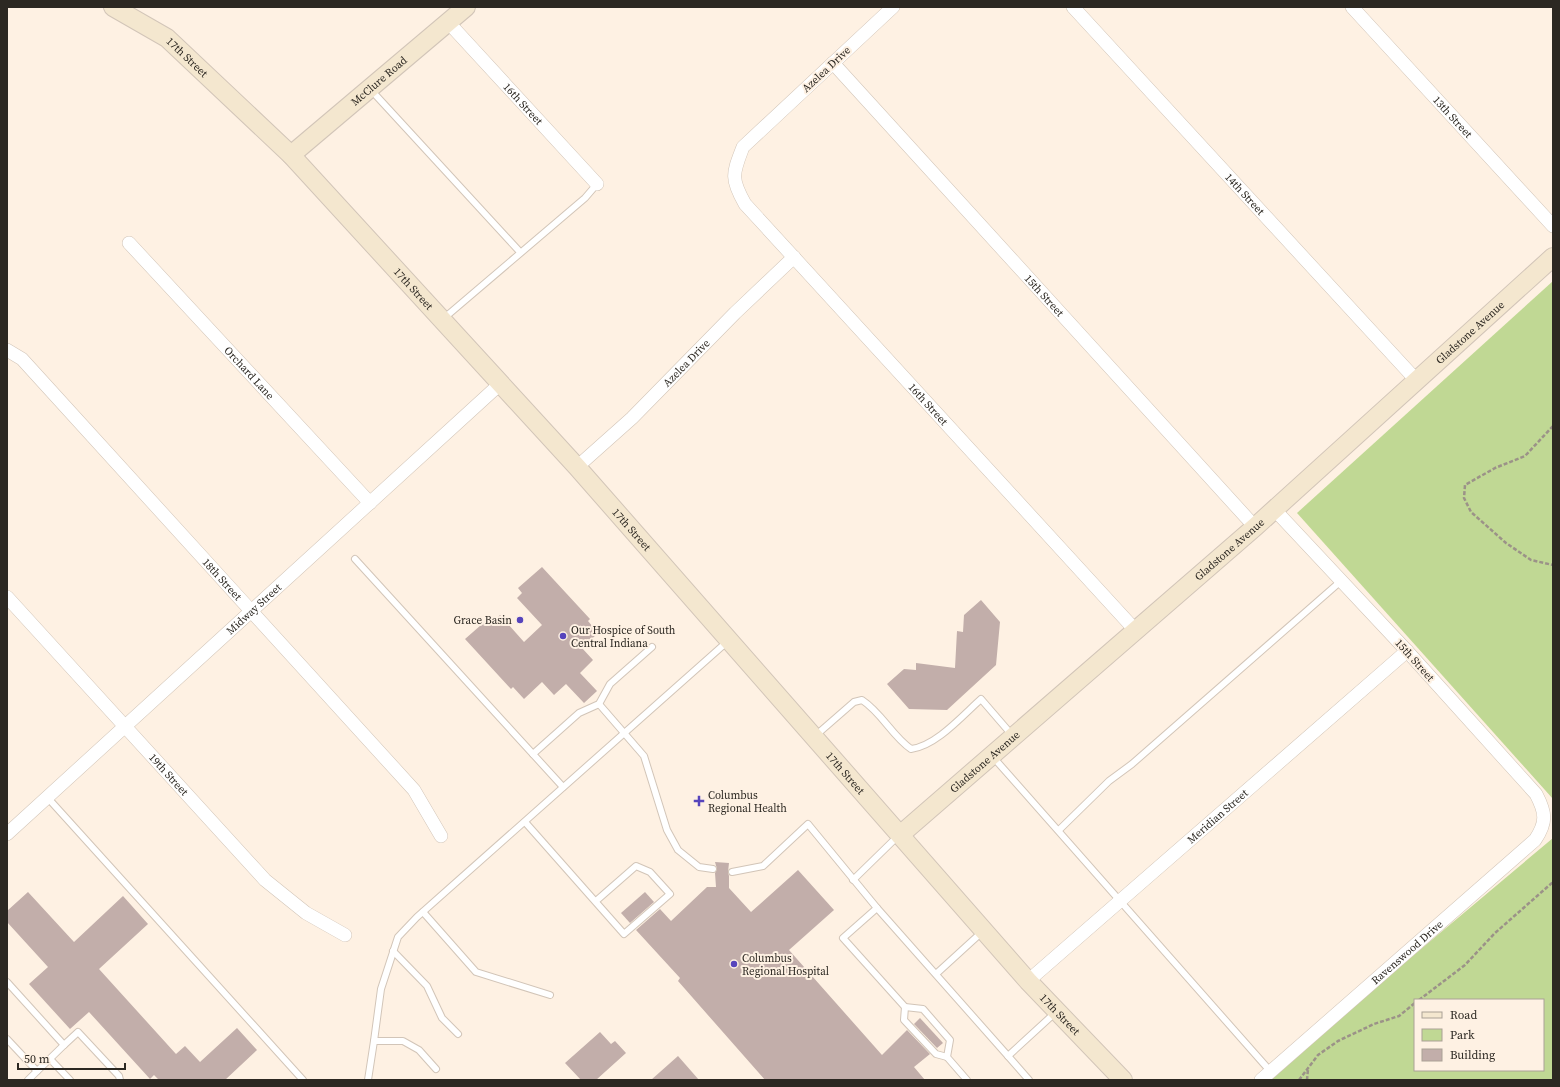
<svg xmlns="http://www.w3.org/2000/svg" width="1560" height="1087" font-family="'Source Serif 4',serif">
<rect width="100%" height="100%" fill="#fef1e3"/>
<g fill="#c0d894" fill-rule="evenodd">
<polygon points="1553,281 1553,799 1297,513"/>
<path d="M1553 838V1080H1271L1390 975ZM1415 1000H1543V1070H1415Z"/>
</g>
<g fill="#c2aeaa">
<polygon points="542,567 590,619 588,621 598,633 582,648 593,660 580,673 597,691 584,703 566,684 554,695 542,682 524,699 513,687 511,689 465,639 489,618 493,622 500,615 524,642 542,625 517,598 522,593 518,588"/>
<polygon points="981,600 1000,622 996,665 947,710 909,709 887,684 904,669 916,670 916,663 955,668 957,631 963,632 964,615"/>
<polygon points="715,862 729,863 728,872 729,876 729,888 751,912 798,870 834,910 789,950 882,1055 907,1030 930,1054 914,1067 925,1080 765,1080 678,981 680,978 636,930 660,909 671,921 707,887 716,887 715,873 717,869"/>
<polygon points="28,892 74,942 123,896 148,924 99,969 176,1054 185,1046 200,1062 237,1028 257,1050 225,1080 159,1080 154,1075 150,1079 89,1012 70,1029 29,984 48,967 7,922 7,911"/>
<polygon points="645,892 654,902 630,923 621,913"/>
<polygon points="920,1018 943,1043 937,1048 914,1024"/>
<polygon points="600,1032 611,1044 615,1041 626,1053 596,1080 581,1080 565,1063"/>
<polygon points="678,1056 699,1080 651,1080"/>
</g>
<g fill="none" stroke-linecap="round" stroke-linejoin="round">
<defs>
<g id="lane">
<polyline points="371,90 520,252"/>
<polyline points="443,319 585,198 597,184"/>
<polyline points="355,559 563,787"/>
<polyline points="599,704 644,756 667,830 678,850 699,867 713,869"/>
<path d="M815 736 854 702 862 700C882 713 892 736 911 749 936 746 962 716 981 699L1012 735"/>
<polyline points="533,754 579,713 599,704 610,684 652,647"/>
<polyline points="993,757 1271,1072"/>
<polyline points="47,797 303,1080"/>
<polyline points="525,822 624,934 670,894 650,872 636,866 596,901"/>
<polyline points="1059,830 1109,781 1132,764 1341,581"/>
<polyline points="732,872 763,866 808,824 877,908 1008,1056 1056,1012"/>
<polyline points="853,880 898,836"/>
<polyline points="877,908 843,938 905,1007 923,1009 950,1040 947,1057 967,1080"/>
<polyline points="423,912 476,972 550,995"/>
<polyline points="393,951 427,986 442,1018 458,1034"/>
<polyline points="936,974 982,932"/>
<polyline points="7,982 64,1045 28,1080"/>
<polyline points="905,1007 904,1020 936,1054 947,1057"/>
<polyline points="7,1039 37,1071"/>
<polyline points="374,1041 381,989 398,937 417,917 728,641"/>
<polyline points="64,1045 78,1032 119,1076 120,1080"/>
<polyline points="1008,1056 1029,1080"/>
<polyline points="50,1059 70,1080"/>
<polyline points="368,1080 374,1041 403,1041 419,1050 436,1069"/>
</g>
<g id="street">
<path id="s1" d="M893 7 743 147C733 173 730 178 745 204L1136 631"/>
<path id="s2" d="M1073 7 1417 381"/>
<path id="s3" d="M1352 7 1553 226"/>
<path id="s4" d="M448 22 597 184"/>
<path id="s5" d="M833 63 1255 527"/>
<path id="s6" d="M129 243 370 503"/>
<path id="s7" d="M7 350 22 359 414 790 441 836"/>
<path id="s8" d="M577 467 632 418 735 313 794 257"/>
<path id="s9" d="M7 597 265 880 306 913 345 935"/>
<path id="s10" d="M7 834 500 384"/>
<path id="s11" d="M1028 981 1407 651"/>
<path id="s12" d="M1261 1080 1535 840C1547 822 1546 813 1536 794L1407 651 1274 509"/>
</g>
<g id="secondary">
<path id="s13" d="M113 7 167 38 291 155 577 467 1028 981 1123 1080"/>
<path id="s14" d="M291 155 466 7"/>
<path id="s15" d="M900 835 1255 527 1553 257"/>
</g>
</defs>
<use href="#lane" stroke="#d2c5b8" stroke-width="8"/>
<use href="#street" stroke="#d2c5b8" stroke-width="14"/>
<use href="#secondary" stroke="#d2c5b8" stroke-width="20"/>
<g stroke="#9b9288" stroke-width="2.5" stroke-dasharray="4 2" stroke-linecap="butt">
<polyline points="1553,426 1525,456 1495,468 1465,485 1464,498 1471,512 1506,543 1531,560 1553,565"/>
<polyline points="1419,1000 1465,965 1495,933 1553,882"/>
<polyline points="1299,1080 1318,1055 1338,1041 1374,1024 1399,1016 1415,1003"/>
<polyline points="1307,1080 1308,1069"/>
</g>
<use href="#lane" stroke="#fff" stroke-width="6"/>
<use href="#street" stroke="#fff" stroke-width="13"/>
<use href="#secondary" stroke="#f4e7cf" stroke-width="18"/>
</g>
<g fill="#5644bc" stroke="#fef1e3" stroke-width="1.5">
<circle cx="520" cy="620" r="4"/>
<circle cx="563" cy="636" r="4"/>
<path d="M697 795h4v4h4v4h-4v4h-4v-4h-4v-4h4z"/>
<circle cx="734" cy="964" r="4"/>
</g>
<g text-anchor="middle" stroke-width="4" stroke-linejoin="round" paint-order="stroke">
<g font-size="11" fill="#2c2822" stroke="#fef1e3">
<text dy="4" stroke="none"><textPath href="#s13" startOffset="90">17th Street</textPath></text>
<text transform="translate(826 69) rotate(-43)" y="4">Azelea Drive</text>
<text dy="4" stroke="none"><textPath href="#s14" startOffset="115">McClure Road</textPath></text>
<text dy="4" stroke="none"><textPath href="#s4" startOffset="111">16th Street</textPath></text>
<text dy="4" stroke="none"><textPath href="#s3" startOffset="149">13th Street</textPath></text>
<text dy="4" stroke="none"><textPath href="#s2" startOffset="254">14th Street</textPath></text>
<text dy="4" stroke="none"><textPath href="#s13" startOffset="414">17th Street</textPath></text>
<text dy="4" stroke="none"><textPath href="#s5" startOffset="314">15th Street</textPath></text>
<text dy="4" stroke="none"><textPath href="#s15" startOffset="760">Gladstone Avenue</textPath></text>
<text dy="4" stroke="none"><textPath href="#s8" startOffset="151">Azelea Drive</textPath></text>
<text dy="4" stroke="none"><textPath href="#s6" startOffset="177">Orchard Lane</textPath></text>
<text dy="4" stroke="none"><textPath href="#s1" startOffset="537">16th Street</textPath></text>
<text dy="4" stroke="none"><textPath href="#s13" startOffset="739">17th Street</textPath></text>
<text dy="4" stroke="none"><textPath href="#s15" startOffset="436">Gladstone Avenue</textPath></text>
<text dy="4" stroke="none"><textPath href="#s7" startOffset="315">18th Street</textPath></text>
<text dy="4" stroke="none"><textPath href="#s10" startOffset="334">Midway Street</textPath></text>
<text transform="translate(1415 660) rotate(48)" y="4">15th Street</text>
<text dy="4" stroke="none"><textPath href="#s15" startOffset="112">Gladstone Avenue</textPath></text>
<text dy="4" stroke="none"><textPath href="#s13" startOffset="1063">17th Street</textPath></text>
<text dy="4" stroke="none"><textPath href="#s9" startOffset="240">19th Street</textPath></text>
<text dy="4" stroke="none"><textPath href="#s11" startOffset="251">Meridian Street</textPath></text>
<text dy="4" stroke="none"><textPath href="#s12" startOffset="194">Ravenswood Drive</textPath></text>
<text dy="4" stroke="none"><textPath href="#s13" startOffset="1386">17th Street</textPath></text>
</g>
<g font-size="11" fill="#2c2822" stroke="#fef1e3" text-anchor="start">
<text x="512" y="624" text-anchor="end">Grace Basin</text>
<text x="571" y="634">Our Hospice of South<tspan x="571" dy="13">Central Indiana</tspan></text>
<text x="708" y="799">Columbus<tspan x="708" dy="13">Regional Health</tspan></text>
<text x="742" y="962">Columbus<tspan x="742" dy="13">Regional Hospital</tspan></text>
</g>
</g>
<rect width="1560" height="1087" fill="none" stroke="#2c2822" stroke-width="16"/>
<rect x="1414" y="999" width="130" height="72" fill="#fef1e3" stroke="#aaa196"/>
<rect x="1422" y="1012" width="20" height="6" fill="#f4e7cf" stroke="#aaa196"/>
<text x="1450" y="1019" font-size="12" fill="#2c2822">Road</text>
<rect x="1422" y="1029" width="20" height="12" fill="#c0d894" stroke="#aaa196"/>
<text x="1450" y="1039" font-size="12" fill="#2c2822">Park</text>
<rect x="1422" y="1049" width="20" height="12" fill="#c2aeaa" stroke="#aaa196"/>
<text x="1450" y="1059" font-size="12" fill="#2c2822">Building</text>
<path d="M18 1063v6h107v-6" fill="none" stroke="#2c2822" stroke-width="2"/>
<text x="24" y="1063" font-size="12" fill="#2c2822" stroke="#fef1e3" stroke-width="3" paint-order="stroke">50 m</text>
</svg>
